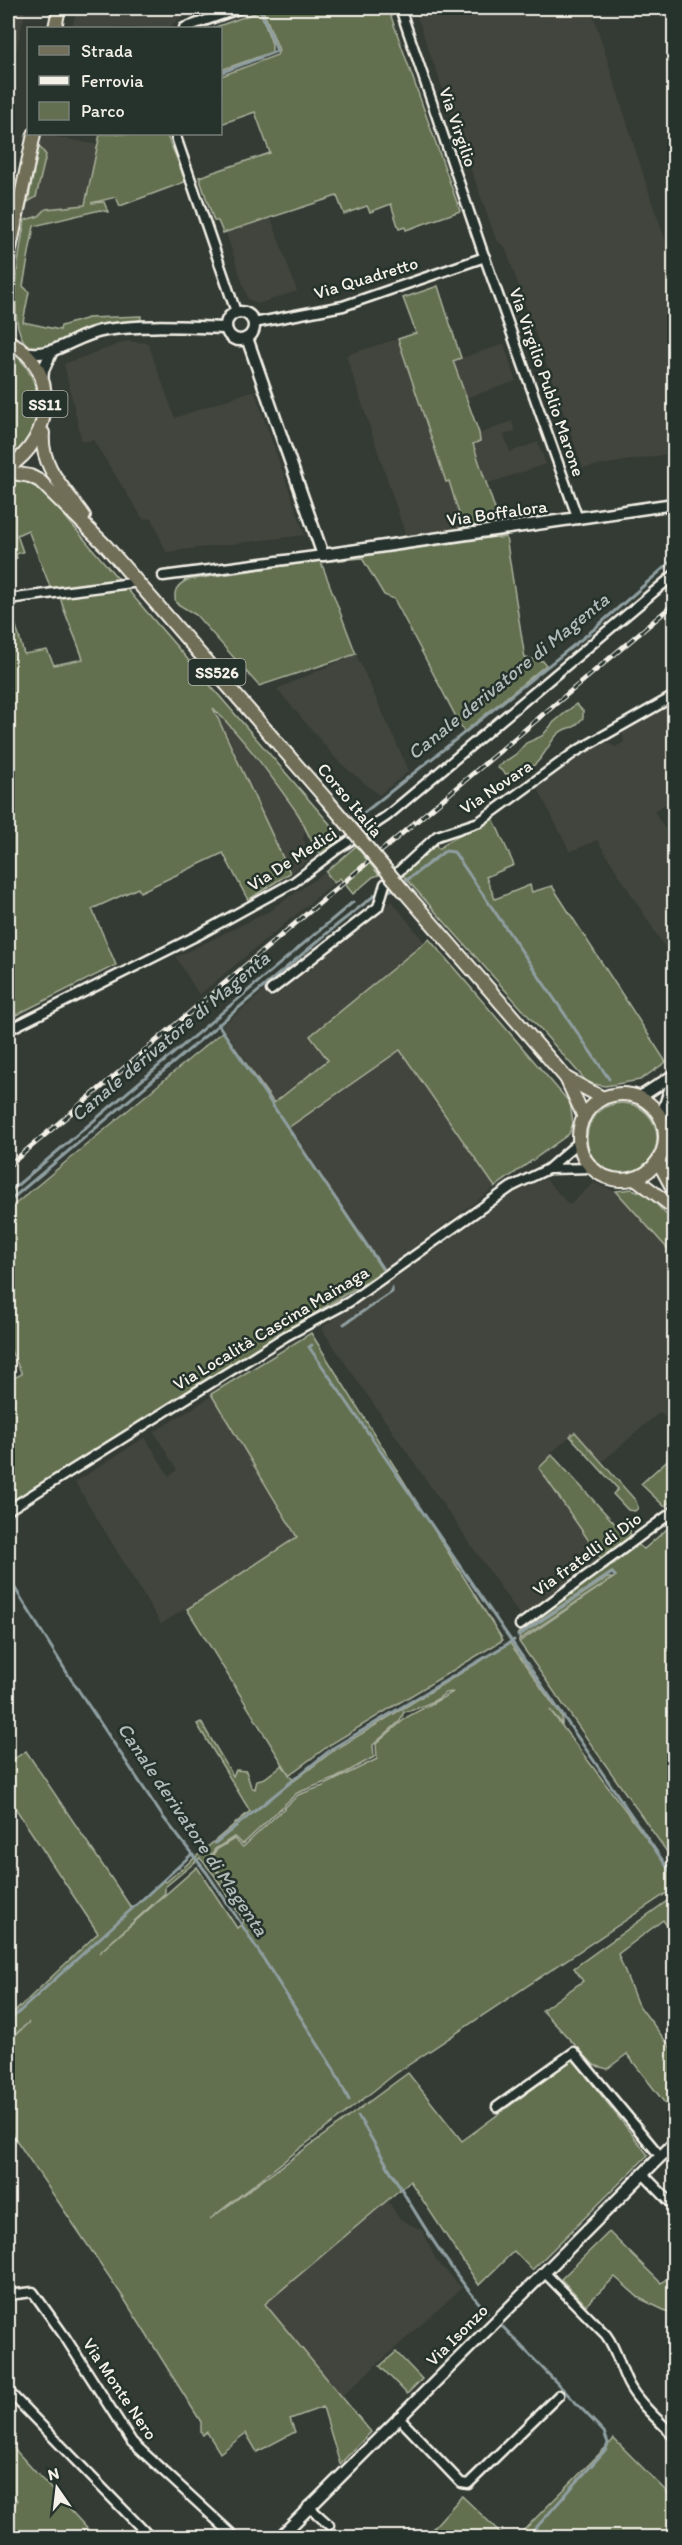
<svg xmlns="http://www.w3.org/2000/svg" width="682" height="2545" font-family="Itim,sans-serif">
<rect width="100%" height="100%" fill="#333b34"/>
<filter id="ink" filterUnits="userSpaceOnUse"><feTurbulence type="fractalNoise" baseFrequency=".0167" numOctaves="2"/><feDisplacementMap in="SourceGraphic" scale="12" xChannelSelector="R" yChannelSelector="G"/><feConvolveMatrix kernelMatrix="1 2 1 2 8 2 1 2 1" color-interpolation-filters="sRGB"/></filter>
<g filter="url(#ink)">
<g fill="#42453c">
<polygon points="8,8 26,8 8,86"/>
<polygon points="77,8 209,8 179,19 169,28 72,28"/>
<polygon points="414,8 591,8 653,205 674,263 674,453 583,468 505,247 496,240"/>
<polygon points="42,134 98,145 85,205 46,209 39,216 25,220 28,202 36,197 45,155 39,146"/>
<polygon points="271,218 297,291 258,304 248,299 226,233"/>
<polygon points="397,339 445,482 449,481 462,527 406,536 385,473 346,355"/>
<polygon points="127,341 148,343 175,418 254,390 305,535 166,552 152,518 143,519 93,440 82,442 64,364"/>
<polygon points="504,344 516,381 466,398 453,361"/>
<polygon points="512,421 515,431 504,435 510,452 538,442 546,464 486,484 473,443 480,441 479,434"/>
<polygon points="356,654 409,771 379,795 339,762 277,689"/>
<polygon points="674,703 674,799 654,811 674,844 674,962 597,840 570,852 536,785 605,741 615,747 624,742 622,731"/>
<polygon points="212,706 272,776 307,827 303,838 311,859 290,873"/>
<polygon points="326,872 334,883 199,995 176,957 274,909 274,907"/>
<polygon points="392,901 424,942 310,1035 327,1060 274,1103 222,1026 269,987 274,994"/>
<polygon points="400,1050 495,1187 383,1271 288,1128"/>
<polygon points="546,1179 569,1205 594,1183 615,1191 674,1257 674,1428 660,1412 602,1462 575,1432 551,1453 552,1455 539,1467 602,1560 521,1617 321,1328 520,1189"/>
<polygon points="212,1396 297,1537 161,1624 75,1482 145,1437 169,1476 177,1470 154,1432"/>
<polygon points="387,2200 400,2219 423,2231 436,2260 462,2288 342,2396 265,2304"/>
</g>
<g fill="#626f50" stroke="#abb09c" stroke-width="1.5" fill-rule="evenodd">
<polygon points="262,8 388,8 460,211 406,230 405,227 399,229 391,204 370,212 367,206 344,214 337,196 223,233 218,221 214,221 199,177 270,153 255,112 221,124 221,76 277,55 279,50"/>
<polygon points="260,11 272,44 272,52 221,70 220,28 213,28"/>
<path d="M100 134H166L187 181 120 206 116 197 91 203 104 202 108 212 100 210 34 226 23 286 29 292 23 322 60 330 61 326 88 318 141 316V319C134 324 92 326 78 332 66 337 53 347 40 348 0 353 20 246 25 220L39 216 46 209 85 205Z"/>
<polygon points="39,146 46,155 36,197 28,202"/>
<polygon points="438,286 461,358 453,361 479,433 480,441 473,444 499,521 463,527 449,481 446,482 398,339 416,333 403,298"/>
<path d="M8 350C34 365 45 403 33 430 27 443 18 450 8 459Z"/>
<polygon points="15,481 30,483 43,491 120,581 51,589 28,530 17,535 23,552 16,554 17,558 8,561 8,482"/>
<path d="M496 535 499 538 506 537 525 658 543 661 546 665 464 732 394 599 384 595 362 558 321 562 356 654 259 686 196 615 176 603C173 591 176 586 187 580Z"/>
<path d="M127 589 342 838 321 854C311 845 305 825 298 814 272 777 245 740 213 708L290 873 248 900 223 853 140 892 138 888 92 909 116 965 8 1019V606L10 605 24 654 47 650 54 665 83 659C76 637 66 619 60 597Z"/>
<path d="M576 704 583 711V718L574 727C542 730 553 773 506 774L497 767 516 754 526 743 542 736 554 722Z"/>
<polygon points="493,818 514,865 486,877 495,899 530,885 532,892 552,886 666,1062 640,1080 605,1086 588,1083 401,873 435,845 439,849 447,842"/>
<polygon points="356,846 379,875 373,877 353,894 340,878 334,883 326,872"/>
<polygon points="429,939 570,1103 573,1123 569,1134 495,1187 400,1050 288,1128 383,1271 8,1504 8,1381 22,1374 8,1345 8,1210 223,1031 274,1103 328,1060 310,1036"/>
<circle cx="622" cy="1138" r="35"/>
<polygon points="632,1189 648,1195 674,1223 674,1256 616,1191"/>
<path d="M311 1333 503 1640 331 1744 289 1775 294 1781 333 1751 510 1643 562 1717V1724L550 1710 674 1875V1888L395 2074 210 2219 408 2073 462 2141 573 2059 648 2155 532 2270 514 2251 479 2285 410 2181 265 2304 371 2432 340 2464 323 2407 290 2419 295 2432 257 2452 246 2433 220 2453 207 2432 203 2435 201 2433V2422L123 2297 8 2128V2042L29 2022 8 2041V2018L98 1933 8 1797V1763L26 1751 132 1909 163 1881 166 1882 250 1811 197 1724 201 1722 233 1776 236 1770 246 1771 251 1787 255 1789 257 1780 265 1778 282 1765 289 1774 187 1609 297 1537 211 1394ZM453 1692 407 1717 376 1744 377 1759 323 1786 298 1795 243 1847 234 1839 216 1850 211 1858 247 1919 237 1928 197 1867 99 1953 165 1893V1887L200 1858 214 1875 244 1921 245 1918 209 1858 215 1849 234 1837 243 1844 297 1793 336 1778 374 1757 373 1745 400 1721 404 1712C413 1711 439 1700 445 1693Z"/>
<polygon points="575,1432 636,1501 638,1508 635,1511 628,1510 613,1494 618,1489 570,1436"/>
<polygon points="674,1454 674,1488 669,1493 673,1500 664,1506 641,1484"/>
<polygon points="552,1455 617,1526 622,1522 630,1530 630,1537 602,1560 539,1468"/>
<polygon points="674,1523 674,1862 519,1642 616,1576 612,1572 517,1635 525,1623 615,1563 637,1544 644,1549"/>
<polygon points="607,1578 613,1578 519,1640 520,1635"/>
<polygon points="674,1896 674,1936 663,1920 618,1954 637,2003 674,2052 674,2115 627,2054 607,2069 594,2065 542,2010 583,1981 574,1968"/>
<polygon points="609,2232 661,2283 674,2273 674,2315 639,2298 615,2277 586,2305 561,2279"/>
<polygon points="396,2352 422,2379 407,2394 380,2366"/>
<polygon points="614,2439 674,2499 674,2537 507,2537 518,2536"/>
<polygon points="8,2442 95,2537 8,2537 8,2523 17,2500 8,2489"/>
<polygon points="462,2496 505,2537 425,2537"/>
</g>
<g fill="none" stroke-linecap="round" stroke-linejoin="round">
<g stroke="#909fa1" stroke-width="3">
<polyline points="220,73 277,51 260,8"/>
<polyline points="360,816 593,630 674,559"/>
<polyline points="403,883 445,851 454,852 609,1079"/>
<polyline points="218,1024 383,1269"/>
<polyline points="8,1193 353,902"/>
<polyline points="8,1202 337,925 375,895 398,888"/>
<polyline points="344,1324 392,1292 392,1288"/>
<polyline points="312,1345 309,1347 674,1877"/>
<polyline points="8,1577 69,1676 163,1817 207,1873 240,1922 333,2068 349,2100"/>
<polyline points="518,1636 612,1573 615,1576"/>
<polyline points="215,1843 333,1748 514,1640"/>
<polyline points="8,2022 192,1854"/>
<path d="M358 2116C397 2180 437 2257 487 2312"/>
<polyline points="503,2327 604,2432 608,2443 606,2449 527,2538"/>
</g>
<defs>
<g id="street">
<polyline points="400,8 482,250 578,519"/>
<polyline points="184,28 241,8"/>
<polyline points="175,134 236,312"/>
<polyline points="254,323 343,306 485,257"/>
<polyline points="163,576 323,555"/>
<polyline points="8,599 139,582"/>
<polyline points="271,990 378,907 385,884 437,836 479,822 575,752 674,696"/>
<polyline points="8,1030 198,935 294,882 336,850 387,816 674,575"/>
<polyline points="549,1169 592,1168"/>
<polyline points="8,1510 286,1336 349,1302 511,1187 548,1169 579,1142"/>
<polyline points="520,1625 674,1511"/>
<polyline points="497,2107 574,2052 661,2157"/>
<polyline points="643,2174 674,2206"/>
<path d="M544 2272 606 2335C618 2351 620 2370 630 2387 641 2406 659 2420 674 2436"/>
<polyline points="8,2295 33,2292 65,2337 132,2442 236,2538"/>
<polyline points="8,2391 151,2538"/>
<polyline points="398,2417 461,2483 468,2484 559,2395"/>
<polyline points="308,2506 329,2525"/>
</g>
<g id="secondary">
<circle cx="240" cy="326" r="14"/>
<polyline points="247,338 323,555 674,504"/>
<path d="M23 352C57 359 72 335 106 330 145 324 186 327 226 328"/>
<polyline points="42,381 43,370 51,353"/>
<polyline points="640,1097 674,1075"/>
<polyline points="661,1118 674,1077"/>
<polyline points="279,2538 674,2143"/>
</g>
<g id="primary">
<polyline points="55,28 59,8"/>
<polyline points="8,258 34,134"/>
<path d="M8 341C61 366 54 440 8 467"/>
<path d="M43 433C40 467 65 489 84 516"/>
<polyline points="8,472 30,476 40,481 106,546 327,800"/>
<polyline points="403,890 566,1078 584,1117"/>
<polyline points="566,1078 603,1098"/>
<circle cx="622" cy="1137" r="43"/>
<polyline points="658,1161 674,1191"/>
<polyline points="635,1178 674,1208"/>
</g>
</defs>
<use href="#street" stroke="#f4f1e8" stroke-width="13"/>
<use href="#secondary" stroke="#f4f1e8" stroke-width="15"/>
<use href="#primary" stroke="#f4f1e8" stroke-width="16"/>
<use href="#street" stroke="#26332d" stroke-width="8"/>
<use href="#secondary" stroke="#26332d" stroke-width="10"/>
<use href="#primary" stroke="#716e59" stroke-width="12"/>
<defs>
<polyline id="rail" points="8,1166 674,604"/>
</defs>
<use href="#rail" stroke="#f4f1e8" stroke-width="5"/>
<use href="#rail" stroke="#26332d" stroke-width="3" stroke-dasharray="9" stroke-linecap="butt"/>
<defs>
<polyline id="primary-bridge" points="327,800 403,890"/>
</defs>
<use href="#primary-bridge" stroke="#f4f1e8" stroke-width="16" stroke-linecap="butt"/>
<use href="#primary-bridge" stroke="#716e59" stroke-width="12"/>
</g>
</g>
<g text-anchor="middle" stroke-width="5" stroke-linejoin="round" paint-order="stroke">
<g fill="#26332d" stroke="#b6b8b0" stroke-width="1.5">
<rect x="22.5" y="391" width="45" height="26" rx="4.5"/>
<rect x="188.5" y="659" width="57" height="26" rx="4.5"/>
</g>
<g font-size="16" font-weight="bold" fill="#f4f1e8">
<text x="45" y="410">SS11</text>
<text x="217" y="678">SS526</text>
</g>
<g font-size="18" fill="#f4f1e8" stroke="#26332d">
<text transform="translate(458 127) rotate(71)" y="6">Via Virgilio</text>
<text transform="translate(366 278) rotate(-17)" y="6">Via Quadretto</text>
<text transform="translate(547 382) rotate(71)" y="6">Via Virgilio Publio Marone</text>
<text transform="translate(497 513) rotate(-8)" y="6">Via Boffalora</text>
<text transform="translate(496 787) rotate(-34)" y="6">Via Novara</text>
<text transform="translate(350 800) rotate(50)" y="6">Corso Italia</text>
<text transform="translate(292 859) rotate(-33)" y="6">Via De Medici</text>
<text transform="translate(271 1328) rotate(-31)" y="6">Via Località Cascina Mainaga</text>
<text transform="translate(587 1554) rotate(-36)" y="6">Via fratelli di Dio</text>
<text transform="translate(457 2335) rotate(-45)" y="6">Via Isonzo</text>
<text transform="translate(120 2389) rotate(56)" y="6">Via Monte Nero</text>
</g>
<g font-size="20" font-style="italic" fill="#b1bab9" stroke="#26332d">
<text transform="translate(508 676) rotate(-39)" y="7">Canale derivatore di Magenta</text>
<text transform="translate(170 1036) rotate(-40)" y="7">Canale derivatore di Magenta</text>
<text transform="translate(193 1829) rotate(56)" y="7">Canale derivatore di Magenta</text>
</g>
</g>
<rect width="682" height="2545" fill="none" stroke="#26332d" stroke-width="30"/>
<rect x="15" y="15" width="652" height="2515" fill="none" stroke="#f4f1e8" stroke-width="2" filter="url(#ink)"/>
<rect x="27" y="27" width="195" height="108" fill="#26332d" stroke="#787f78" stroke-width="1.5"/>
<rect x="39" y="46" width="30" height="9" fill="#716e59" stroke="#787f78" stroke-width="1.5"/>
<text x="81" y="57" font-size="18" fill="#f4f1e8">Strada</text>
<rect x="39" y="76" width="30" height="9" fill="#f4f1e8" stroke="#787f78" stroke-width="1.5"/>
<text x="81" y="87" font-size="18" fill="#f4f1e8">Ferrovia</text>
<rect x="39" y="102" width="30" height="18" fill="#626f50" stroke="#787f78" stroke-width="1.5"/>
<text x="81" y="117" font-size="18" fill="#f4f1e8">Parco</text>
<g transform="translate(57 2488) rotate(346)" stroke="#26332d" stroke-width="4.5" paint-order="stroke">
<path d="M0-4.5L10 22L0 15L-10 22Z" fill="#f4f1e8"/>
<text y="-9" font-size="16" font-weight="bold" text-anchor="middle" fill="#f4f1e8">N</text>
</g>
</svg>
